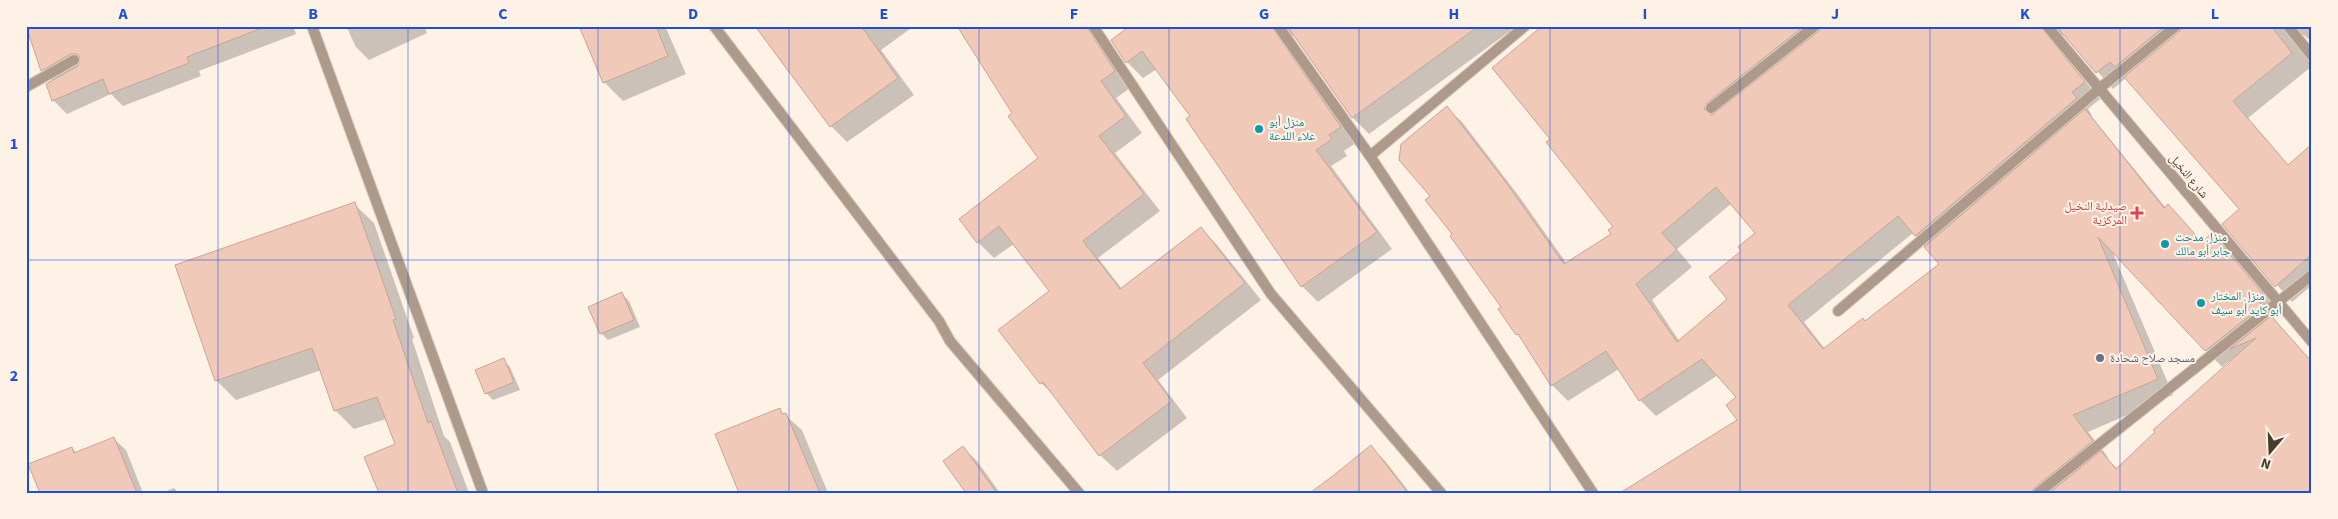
<svg xmlns="http://www.w3.org/2000/svg" width="2338" height="519" font-family="'Source Sans 3','Noto Naskh Arabic',sans-serif">
<rect width="100%" height="100%" fill="#fef2e7"/>
<g fill="#0003" fill-rule="evenodd">
<polygon points="26,26 293,26 296,34 199,71 201,76 123,106 111,94 67,114 53,100 53,81 42,70"/>
<polygon points="346,26 424,26 427,33 369,60 356,47"/>
<polygon points="581,26 665,26 686,74 623,101 604,82"/>
<polygon points="755,26 914,26 881,50 914,95 847,142 831,126 801,84 788,71"/>
<polygon points="959,26 1092,26 1130,88 1116,98 1142,133 1115,153 1160,211 1098,258 1122,289 1201,228 1217,245 1261,300 1158,380 1187,418 1117,471 1100,455 1058,399 1041,383 1051,291 1014,244 994,258 978,242 1040,158"/>
<polygon points="1133,26 1517,26 1369,134 1353,118 1294,35 1288,39 1356,143 1344,151 1347,156 1331,166 1392,249 1318,302 1302,286 1188,119 1192,116 1157,69 1143,78 1127,62 1112,41"/>
<path d="M1541 26H2312V42L2304 35 2299 37 2297 45 2312 66 2248 118 2289 166 2312 146V285L2292 302 2224 224 2241 209 2126 78 2113 89 2066 36 2063 35 2056 39 2057 47 2100 99 2088 109 2092 115 2091 116 2166 208 2168 206 2203 243 2212 235 2228 251 2280 313 2274 318 2277 323 2312 362V493H1637L1739 420 1737 398 1718 375 1656 416 1640 400 1619 369 1568 401 1552 385 1525 343 1517 334 1503 307 1454 235 1432 196 1447 108 1463 123 1521 199 1567 264 1613 234 1614 227 1552 139ZM1732 203 1757 233 1743 251 1729 299 1680 342 1652 300 1692 267 1677 249ZM1913 233 1940 264 1865 322 1825 349 1804 322ZM2112 251 2222 367 2229 361 2231 362 2118 469 2106 458 2108 457 2088 432 2173 395Z"/>
<polygon points="354,204 374,223 414,338 412,339 444,436 450,442 469,493 372,493 380,490 396,445 386,419 354,429 335,410 321,370 236,400 216,380"/>
<polygon points="622,294 629,301 640,327 608,340 601,333"/>
<polygon points="503,360 510,367 520,390 493,400 486,393"/>
<polygon points="779,410 802,430 828,493 740,493"/>
<polygon points="114,439 126,450 143,493 41,493 72,448 77,453"/>
<polygon points="1371,447 1386,462 1410,493 1311,493"/>
<polygon points="963,448 977,461 1000,493 968,493"/>
<polygon points="174,488 179,493 162,493"/>
</g>
<g fill="#f0c9b8" stroke="#c9a494" fill-rule="evenodd">
<polygon points="26,26 261,26 262,28 187,57 189,63 109,94 103,79 52,101 46,84 78,66 80,57 77,54 71,54 41,71"/>
<polygon points="579,26 656,26 668,56 603,83"/>
<polygon points="755,26 861,26 898,78 830,127"/>
<polygon points="957,26 1086,26 1115,71 1101,81 1126,116 1099,136 1144,194 1083,241 1120,289 1201,227 1245,283 1143,363 1172,401 1099,456 1043,382 1040,384 998,330 1049,291 999,226 977,243 959,219 1038,158 1008,116 1012,113"/>
<polygon points="1124,26 1271,26 1341,127 1329,135 1332,139 1316,150 1377,232 1301,287 1186,119 1190,116 1142,51 1126,63 1111,40 1126,29"/>
<polygon points="1287,26 1479,26 1352,118"/>
<path d="M1542 26H1804L1707 103 1704 109 1712 115 1819 31 1822 26H2040L2085 82 2072 92 2077 98 1915 236 1898 216 1788 305 1823 349 1863 318 1865 321 1939 264 1924 247 2085 109 2164 208 2168 204 2202 242 2212 233 2265 296 2259 302 2262 306 2205 351 2098 237 2158 379 2073 415 2093 441 2034 488 2031 493H1620L1737 420 1726 405 1736 397 1702 359 1639 401 1606 351 1551 386 1518 334 1516 335 1498 309 1501 307 1450 236 1452 234 1425 200 1430 196 1399 160 1401 144 1447 106 1505 181 1564 264 1611 234 1608 230 1613 227 1546 142 1550 139 1492 68ZM1716 187 1755 233 1738 247 1741 251 1709 277 1727 299 1677 342 1636 284 1677 250 1662 233Z"/>
<polygon points="2056,26 2165,26 2115,67 2110,62 2096,73"/>
<polygon points="2183,26 2271,26 2292,53 2233,101 2288,165 2312,144 2312,254 2275,287 2222,224 2239,209 2124,77 2180,31"/>
<polygon points="355,202 396,319 393,320 428,423 431,421 458,493 379,493 364,457 395,444 377,397 334,411 312,348 215,381 175,265"/>
<polygon points="622,292 634,320 600,334 588,307"/>
<polygon points="2271,316 2312,362 2312,493 2049,493 2101,451 2116,469 2155,432 2153,430 2256,338 2230,349"/>
<polygon points="504,358 514,382 485,394 475,370"/>
<polygon points="780,408 782,414 786,413 820,493 739,493 715,434"/>
<polygon points="114,437 137,493 40,493 28,464 72,447 74,453"/>
<polygon points="1371,445 1408,493 1310,493 1334,475"/>
<polygon points="963,446 997,493 966,493 943,461"/>
</g>
<g fill="none" stroke-linecap="round" stroke-linejoin="round">
<defs>
<polyline id="lane" points="714,26 939,321 950,341 1079,493"/>
<g id="street">
<polyline points="312,26 483,493"/>
<polyline points="1093,26 1271,294 1441,493"/>
<polyline points="1278,26 1370,156 1593,493"/>
<polyline points="2047,26 2312,342"/>
<polyline points="2288,26 2312,56"/>
<polyline points="26,87 74,60"/>
<polyline points="1711,108 1815,26"/>
<polyline points="1370,156 1525,26"/>
<polyline points="1838,311 2100,88 2176,26"/>
<polyline points="2038,493 2312,275"/>
</g>
</defs>
<use href="#lane" stroke="#d9cdc2" stroke-width="12"/>
<use href="#street" stroke="#d9cdc2" stroke-width="12"/>
<use href="#lane" stroke="#ad9a8b" stroke-width="10"/>
<use href="#street" stroke="#ad9a8b" stroke-width="10"/>
</g>
<path fill="none" stroke="#1d4ed8" stroke-width="1" stroke-opacity="0.55" d="M218 26V493M408 26V493M598 26V493M789 26V493M979 26V493M1169 26V493M1359 26V493M1550 26V493M1740 26V493M1930 26V493M2120 26V493M26 260H2312"/>
<g fill="#0f9aa8" stroke="#fef2e7" stroke-width="2">
<circle cx="1259" cy="129" r="5"/>
<circle cx="2165" cy="244" r="5"/>
<circle cx="2201" cy="303" r="5"/>
</g>
<path fill="#e0444e" stroke="#fef2e7" stroke-width="2" d="M2134.5 205.5h5v5h5v5h-5v5h-5v-5h-5v-5h5z"/>
<circle fill="#6b7280" stroke="#fef2e7" stroke-width="2" cx="2100" cy="358" r="5"/>
<g text-anchor="middle" stroke-width="4" stroke-linejoin="round" paint-order="stroke">
<g font-size="12" fill="#0d838f" stroke="#fef2e7" text-anchor="start">
<text x="1269" y="126">منزل أبو<tspan x="1269" dy="14">علاء اللدعة</tspan></text>
<text x="2175" y="241">منزل مدحت<tspan x="2175" dy="14">جابر أبو مالك</tspan></text>
<text x="2211" y="300">منزل المختار<tspan x="2211" dy="14">أبو كايد أبو سيف</tspan></text>
</g>
<g font-size="12" fill="#473b30" stroke="#fef2e7">
<text transform="translate(2189 176) rotate(50)" y="4">شارع النخيل</text>
</g>
<g font-size="12" fill="#be3a42" stroke="#fef2e7" text-anchor="end">
<text x="2127" y="210">صيدلية النخيل<tspan x="2127" dy="14">المركزية</tspan></text>
</g>
<g font-size="12" fill="#5b616d" stroke="#fef2e7" text-anchor="start">
<text x="2110" y="362">مسجد صلاح شحادة</text>
</g>
</g>
<rect width="2338" height="519" fill="none" stroke="#fef2e7" stroke-width="55"/>
<g transform="translate(2270 452) rotate(199)" stroke="#fef2e7" stroke-width="4" paint-order="stroke">
<path d="M0-4L9 19L0 12L-9 19Z" fill="#473b30"/>
<text y="-8" font-size="14" font-weight="bold" text-anchor="middle" fill="#473b30">N</text>
</g>
<rect x="28" y="28" width="2282" height="464" fill="none" stroke="#1d4ed8" stroke-width="2"/>
<g font-size="16" text-anchor="middle" font-weight="bold" fill="#1d4ed8">
<text x="123" y="19">A</text>
<text x="313" y="19">B</text>
<text x="503" y="19">C</text>
<text x="693" y="19">D</text>
<text x="884" y="19">E</text>
<text x="1074" y="19">F</text>
<text x="1264" y="19">G</text>
<text x="1454" y="19">H</text>
<text x="1645" y="19">I</text>
<text x="1835" y="19">J</text>
<text x="2025" y="19">K</text>
<text x="2215" y="19">L</text>
<text x="14" y="149">1</text>
<text x="14" y="381">2</text>
</g>
</svg>
